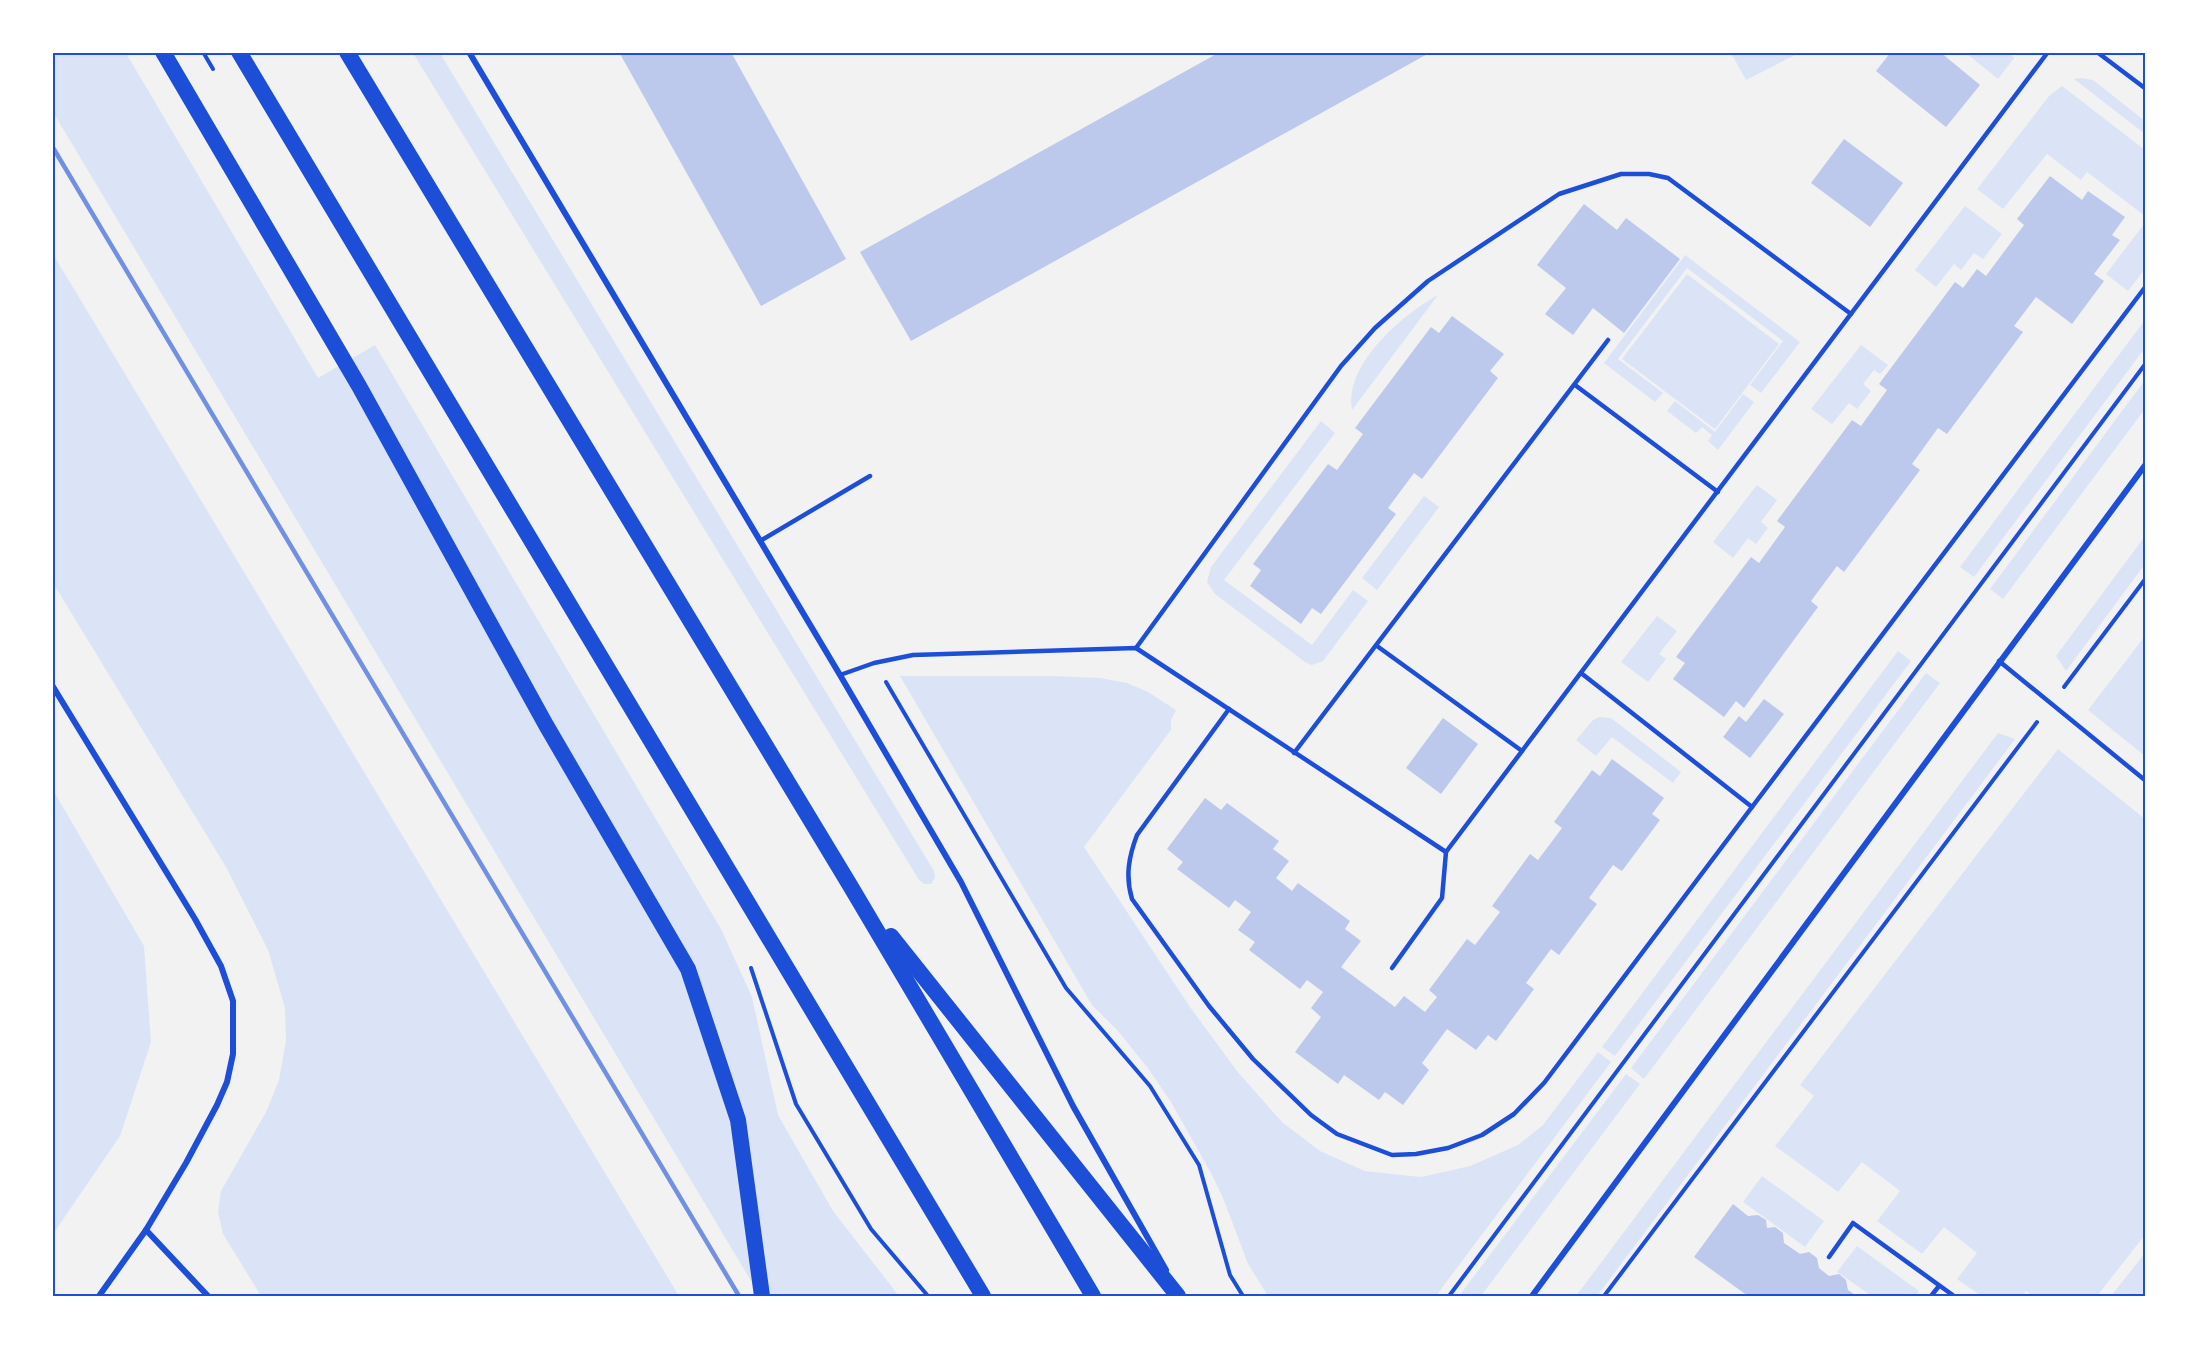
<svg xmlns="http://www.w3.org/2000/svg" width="2198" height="1349" font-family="'IBM Plex Sans',sans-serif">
<rect width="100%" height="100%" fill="#f2f2f2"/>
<g fill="#dbe4f7">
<polygon points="52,53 126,53 318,378 375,345 721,929 752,997 778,1115 833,1211 899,1296 760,1296 53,112"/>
<polygon points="413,53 440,53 934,871 935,878 931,884 924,884 919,880"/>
<polygon points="1731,53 1799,53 1746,80"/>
<polygon points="1966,53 2009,53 2014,58 1998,79"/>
<polygon points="2081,78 2093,80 2145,121 2145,134 2074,79"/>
<polygon points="2062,86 2145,150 2145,216 2087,172 2081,180 2047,154 2003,209 1977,189 2049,96"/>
<polygon points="1965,206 2002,234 1983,259 1974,253 1961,270 1954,264 1936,287 1915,270"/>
<polygon points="2145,223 2145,269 2128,291 2106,274"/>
<polygon points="53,254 679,1296 261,1296 223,1234 218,1212 221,1191 266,1112 279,1080 286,1040 285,1008 268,950 226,867 53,583"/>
<polygon points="1685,255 1800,342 1761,393 1750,385 1783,341 1687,268 1618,359 1663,393 1655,402 1604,363"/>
<polygon points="1687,274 1779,344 1715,429 1622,359"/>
<path d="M1438 295 1352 410C1343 365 1403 314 1438 295Z"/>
<polygon points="2145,320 2145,348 1974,577 1960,567"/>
<polygon points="1861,345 1888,365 1880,374 1874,370 1863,384 1871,391 1857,409 1849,403 1832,424 1811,409"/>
<polygon points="2145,380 2145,409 2003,599 1990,589"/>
<polygon points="1743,394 1754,402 1718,450 1708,441 1712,435 1702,427 1696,433 1667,411 1675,401 1715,432"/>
<polygon points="1321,421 1335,433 1224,580 1312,645 1353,590 1368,601 1323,661 1312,665 1305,662 1215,594 1207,582 1211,567"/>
<polygon points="1757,485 1777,500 1761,522 1768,528 1756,544 1748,538 1733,558 1713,542"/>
<polygon points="1424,496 1439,507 1377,590 1362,578"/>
<polygon points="2145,536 2145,564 2066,671 2056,656"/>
<polygon points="1657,616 1677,631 1659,654 1666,659 1648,682 1621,662"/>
<polygon points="2145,636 2145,756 2088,710"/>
<polygon points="1898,651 1911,661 1615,1056 1602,1047"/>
<polygon points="1926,673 1940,683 1644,1079 1631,1068"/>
<polygon points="900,676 1054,676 1100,678 1127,683 1148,692 1176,710 1171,720 1171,730 1084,847 1190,1007 1237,1071 1282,1122 1320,1151 1365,1171 1421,1177 1470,1166 1518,1145 1543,1125 1598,1052 1611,1062 1436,1296 1268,1296 1248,1264 1223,1198 1212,1175 1171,1102 1147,1067 1118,1031 1092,1005"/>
<polygon points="1599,717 1611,718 1681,772 1673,783 1612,737 1596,756 1576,740 1593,720"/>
<polygon points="1998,733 2015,739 1597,1296 1576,1296"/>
<polygon points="2058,749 2145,819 2145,1235 2097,1296 2034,1296 2026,1291 2021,1296 1981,1296 1957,1279 1977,1253 1944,1227 1922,1254 1877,1221 1900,1191 1862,1162 1838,1192 1775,1146 1814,1096 1800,1085"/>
<polygon points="53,790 144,946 151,1042 120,1136 53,1234"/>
<polygon points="1626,1074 1640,1084 1481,1296 1459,1296"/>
<polygon points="1762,1176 1824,1221 1805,1247 1743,1202"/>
<polygon points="1857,1246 1919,1291 1915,1296 1872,1296 1837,1272"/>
<polygon points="2145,1253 2145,1296 2111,1296"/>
</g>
<g fill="#bdc9ec">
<polygon points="619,52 731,52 846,259 761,306"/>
<polygon points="1220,52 1431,52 911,341 860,252"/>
<polygon points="1891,52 1940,52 1980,85 1946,127 1876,71"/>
<polygon points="1844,139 1903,183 1870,227 1811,183"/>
<polygon points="2050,176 2082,200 2088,191 2125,217 2112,235 2120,240 2094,274 2104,281 2072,324 2036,297 2014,326 2023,332 1947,434 1938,428 1912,464 1920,470 1844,572 1837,566 1811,601 1818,607 1744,708 1736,701 1724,717 1673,679 1685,663 1676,657 1751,557 1759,563 1785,527 1777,521 1852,420 1861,426 1887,390 1879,384 1955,282 1963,288 1977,269 1986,276 2024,225 2017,219"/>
<polygon points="1584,204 1617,230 1626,218 1680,259 1624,333 1593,308 1573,335 1545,314 1566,288 1537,265"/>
<polygon points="1452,316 1504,354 1490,371 1498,378 1422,479 1414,473 1388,508 1396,514 1321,614 1312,608 1301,624 1250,586 1261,570 1253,564 1328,464 1337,470 1363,434 1355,428 1431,327 1439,333"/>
<polygon points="1764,699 1784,714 1750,758 1723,737 1739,716 1746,722"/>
<polygon points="1443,718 1478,744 1441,794 1406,768"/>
<polygon points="1612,759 1664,798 1652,814 1660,820 1622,871 1613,865 1589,898 1597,904 1559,955 1551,949 1526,983 1534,989 1496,1041 1488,1035 1476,1050 1447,1029 1422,1063 1429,1070 1403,1105 1385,1092 1379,1100 1344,1075 1338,1084 1295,1052 1321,1017 1311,1008 1323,992 1307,980 1300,989 1249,950 1255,942 1238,930 1251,912 1235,900 1229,908 1177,869 1183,862 1167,849 1205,798 1221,810 1227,803 1279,841 1273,849 1289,861 1276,878 1292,891 1298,883 1350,921 1345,929 1361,941 1341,967 1395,1007 1404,996 1425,1012 1437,997 1429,990 1467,939 1475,945 1500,912 1492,906 1530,854 1538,860 1562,828 1554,822 1592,770 1600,776"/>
<polygon points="1733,1204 1748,1216 1758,1215 1766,1220 1767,1228 1775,1227 1783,1233 1784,1243 1800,1254 1809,1252 1817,1258 1819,1268 1829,1276 1839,1274 1846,1280 1848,1290 1857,1296 1748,1296 1694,1257"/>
</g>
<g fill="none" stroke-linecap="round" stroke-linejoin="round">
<g stroke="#1d4ed8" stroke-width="4">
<polyline points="203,52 213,69"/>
<polyline points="886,682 1066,988 1150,1086 1199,1165 1230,1275 1243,1296"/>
<polyline points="2064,687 2146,578"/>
<polyline points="751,968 796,1104 871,1229 928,1296"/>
<polyline points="1449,1296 2146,363"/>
<polyline points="1604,1296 2037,722"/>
</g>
<g stroke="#1d4ed8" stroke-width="4.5">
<polyline points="2097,52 2146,89"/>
<polyline points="1575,385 1718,492"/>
<polyline points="760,541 870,476"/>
<polyline points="1377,646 1522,751"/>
<polyline points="1136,648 1341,366 1375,328 1428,281 1559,194 1621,174 1649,174 1668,178 1851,314"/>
<polyline points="1999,661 2146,781"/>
<polyline points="1581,673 1752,807 2146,286"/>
<polyline points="840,675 874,663 913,655 1136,648 1446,852 2048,52"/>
<path d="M1229 709 1137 835C1129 856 1125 876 1132 899L1209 1006 1253 1059 1311 1115 1337 1134 1392 1155 1416 1154 1448 1148 1482 1135 1514 1114 1544 1083 1752 807"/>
<polyline points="1294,753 1608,340"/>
<polyline points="1392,968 1442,898 1446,852"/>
<polyline points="1829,1257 1853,1223 1954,1296"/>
<polyline points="1931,1296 1939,1286"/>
</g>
<g stroke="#1d4ed8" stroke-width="6">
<polyline points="469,52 840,675 961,882 1073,1106 1166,1270"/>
<polyline points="52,685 195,919 221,966 233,1001 233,1054 227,1082 217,1105 186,1163 146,1230 99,1296"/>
<polyline points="146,1230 208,1296"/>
<polyline points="1532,1296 2146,464"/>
</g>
<g stroke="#1d4ed8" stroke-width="16">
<polyline points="163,52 359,386 546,725 688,969 738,1120 762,1296"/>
<polyline points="239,52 983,1296"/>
<polyline points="347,52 851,887 1093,1296"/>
<polyline points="891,936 1178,1296"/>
</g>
<polyline stroke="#7290e2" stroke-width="4.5" points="52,146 739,1296"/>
</g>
<rect width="2198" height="1349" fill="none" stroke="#ffffff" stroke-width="108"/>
<rect x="54" y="54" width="2090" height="1241" fill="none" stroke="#1d4ed8" stroke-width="2"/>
</svg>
